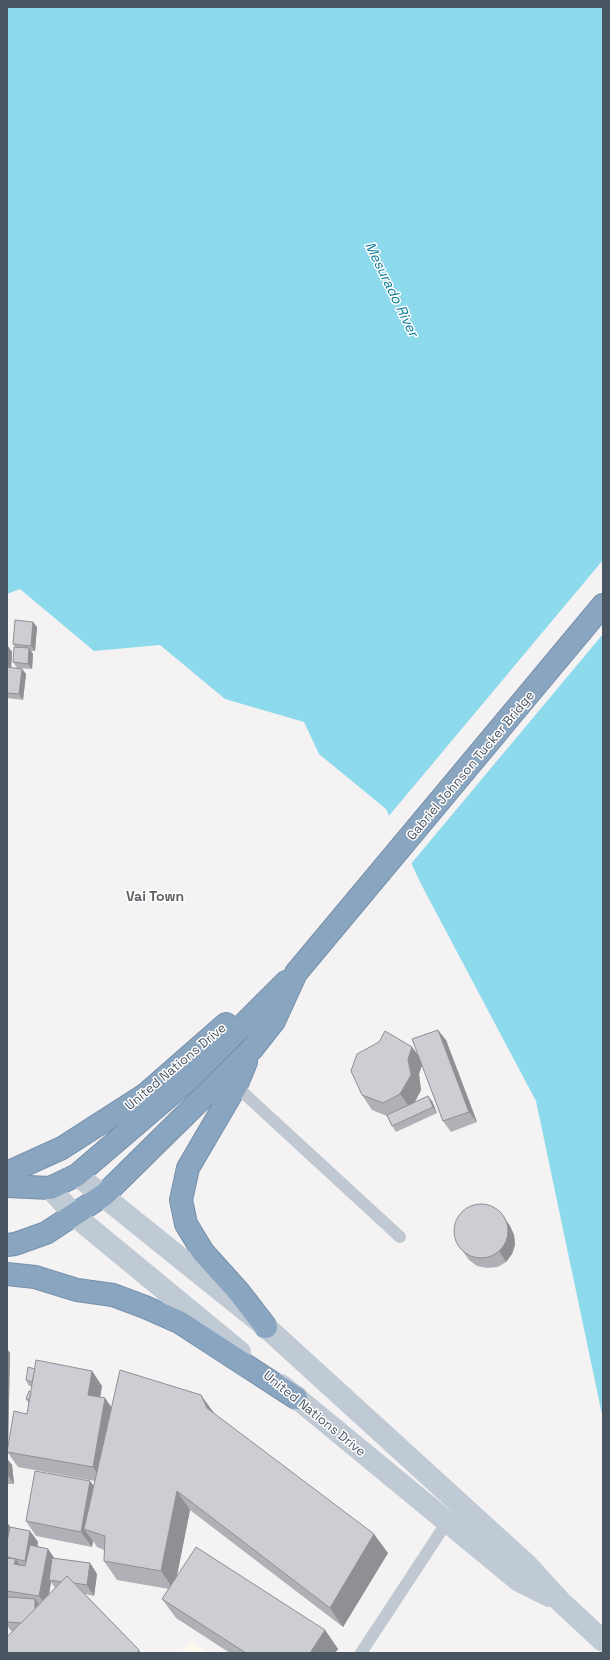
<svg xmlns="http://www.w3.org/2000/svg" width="610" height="1660" font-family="'Space Grotesk',sans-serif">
<rect width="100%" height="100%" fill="#f4f2f2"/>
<polygon fill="#fdf8ed" points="191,1640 209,1653 182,1653"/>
<polygon fill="#8edaed" points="7,7 603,7 603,1419 536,1101 421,884 386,809 319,754 304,722 225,699 160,645 94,651 20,589 7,594"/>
<polygon fill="#f4f2f2" points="603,560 603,634 410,865 388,817"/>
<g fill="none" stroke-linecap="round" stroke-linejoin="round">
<defs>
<g id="highway">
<polyline points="246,1062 236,1086 188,1168 181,1200 186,1224 203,1252 239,1292 266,1327"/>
<polyline points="7,1173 62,1148 146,1094 226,1024"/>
<polyline points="7,1186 50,1188 77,1175 188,1080 286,982"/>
<polyline points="7,1245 15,1244 46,1233 104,1195 252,1049 274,1021 296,973 603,605"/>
<polyline points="7,1274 35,1277 77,1290 113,1295 145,1307 179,1322 296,1398"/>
</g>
</defs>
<use href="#highway" stroke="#7590ac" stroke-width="24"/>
<g stroke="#c0c9d1" stroke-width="12">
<polyline points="236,1086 400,1237"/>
<polyline points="361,1653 447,1522"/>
</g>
<g stroke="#c0cad5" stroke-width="22">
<polyline points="77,1175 266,1327 527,1565 561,1602 603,1641"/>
<polyline points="50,1188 75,1216 240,1352"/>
<polyline points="281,1385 519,1581 549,1596"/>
</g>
<use href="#highway" stroke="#8aa5c0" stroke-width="22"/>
</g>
<g fill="#afb1b6" fill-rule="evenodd">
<polygon points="33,622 37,627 35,651 31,651 33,654 32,669 17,668 13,662 15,647 13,644"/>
<polygon points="7,645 12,652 11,668 22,669 26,674 23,700 7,698"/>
<polygon points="446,1040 477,1122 451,1132 443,1121 422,1065 419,1074 421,1090 415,1102 432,1101 437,1113 396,1132 392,1126 387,1116 372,1110 362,1095 412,1047 418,1055"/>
<polygon points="503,1216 510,1226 514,1235 515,1245 512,1254 506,1262 498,1267 487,1268 477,1266 469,1260 457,1243"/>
<polygon points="7,1349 10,1353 8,1445 27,1414 29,1404 26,1399 31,1392 32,1386 29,1386 26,1380 35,1369 92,1371 102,1386 100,1397 105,1398 111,1407 214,1414 388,1553 343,1627 190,1510 177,1576 325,1630 338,1649 335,1653 230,1653 176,1618 162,1599 169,1589 117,1580 104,1561 104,1550 97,1547 93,1541 92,1547 36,1536 26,1521 90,1481 94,1486 95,1481 18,1467 8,1453 8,1460 12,1465 14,1484 7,1484"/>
<path d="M7 1522 11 1528 30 1531 38 1542 37 1546 48 1549 54 1558 90 1563 97 1574 94 1596 85 1594 139 1650 141 1653H7L12 1632 8 1627V1633H7ZM51 1582 55 1588 49 1595Z"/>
</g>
<g fill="#8f9094">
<polygon points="33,622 37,627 35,651 31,646"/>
<polygon points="7,645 12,652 11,671 7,666"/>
<polygon points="29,648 33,654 32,669 28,664"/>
<polygon points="22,669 26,674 23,700 19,694"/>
<polygon points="438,1030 446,1040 477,1122 469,1112"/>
<polygon points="412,1047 423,1062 419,1074 421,1090 411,1109 400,1094 408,1059"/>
<polygon points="428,1096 432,1101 437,1113 433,1107"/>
<polygon points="503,1216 510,1226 514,1235 515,1245 512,1254 506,1262 499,1251"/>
<polygon points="7,1349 10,1353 8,1452 7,1452"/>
<polygon points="92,1371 102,1386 98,1410 88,1395"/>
<polygon points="201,1395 214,1413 220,1427 207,1408"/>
<polygon points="105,1398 116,1414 104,1483 93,1467"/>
<polygon points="7,1452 8,1453 8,1460 12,1465 14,1484 7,1474"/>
<polygon points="90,1481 101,1496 84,1529 93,1541 92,1547 81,1532"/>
<polygon points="177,1491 190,1510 174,1590 161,1571"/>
<polygon points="7,1522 12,1530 7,1549"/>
<polygon points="30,1531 38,1542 33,1572 25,1561"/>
<polygon points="374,1534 388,1553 343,1627 330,1608"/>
<polygon points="48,1549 55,1559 49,1580 51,1582 47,1607 39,1596"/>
<polygon points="16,1559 23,1570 14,1564"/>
<polygon points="90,1563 97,1574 94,1596 87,1585"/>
<polygon points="35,1599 43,1610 33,1624"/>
<polygon points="7,1626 8,1627 8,1633 7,1632"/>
<polygon points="325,1630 338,1649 335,1653 310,1653"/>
</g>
<g fill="#ccced4" stroke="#8f9094">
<polygon points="15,620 33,622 31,646 13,644"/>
<polygon points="14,647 29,648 28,664 13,662"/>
<polygon points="7,667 22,669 19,694 7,693"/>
<polygon points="438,1030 469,1112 443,1121 412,1039"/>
<polygon points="385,1031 412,1047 408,1059 411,1075 400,1094 383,1103 362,1095 351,1071 357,1054 379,1042"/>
<polygon points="428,1096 433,1107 392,1126 387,1115"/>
<circle cx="481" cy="1231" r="27"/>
<polygon points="36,1360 92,1371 88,1395 105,1398 93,1467 7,1452 14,1411 27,1414"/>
<polygon points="28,1367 35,1369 32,1382 26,1380"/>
<polygon points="120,1370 201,1395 207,1408 374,1534 330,1608 177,1491 161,1571 104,1561 105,1536 84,1529"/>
<polygon points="29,1391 31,1392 29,1400 26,1399"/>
<polygon points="35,1471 90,1481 81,1532 26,1521"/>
<polygon points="10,1527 30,1531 25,1561 7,1557 7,1542"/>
<polygon points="30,1545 48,1549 39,1596 7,1591 7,1558 16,1559 14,1564 25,1566"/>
<polygon points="196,1547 325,1630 310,1653 246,1653 162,1599"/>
<polygon points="52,1558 90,1563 87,1585 74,1583 67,1576 62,1582 49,1580"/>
<polygon points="67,1576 139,1650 137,1653 7,1653 7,1637"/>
<polygon points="7,1597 35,1599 35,1609 21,1623 7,1622"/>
</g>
<g text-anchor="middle" stroke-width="3" stroke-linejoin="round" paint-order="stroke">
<g font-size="13" fill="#495560" stroke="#fff">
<text transform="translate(470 765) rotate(-50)" y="5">Gabriel Johnson Tucker Bridge</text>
<text transform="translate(175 1066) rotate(-40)" y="5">United Nations Drive</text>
<text transform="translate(315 1413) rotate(39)" y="5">United Nations Drive</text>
</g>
<g font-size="14" font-style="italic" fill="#0d7c98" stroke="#fff">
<text transform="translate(392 289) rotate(64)" y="5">Mesurado River</text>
</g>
<g font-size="14" font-weight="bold" fill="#5e6267" stroke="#fff">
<text x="155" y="901">Vai Town</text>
</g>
</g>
<rect width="610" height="1660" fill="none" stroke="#495560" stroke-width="16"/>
</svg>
